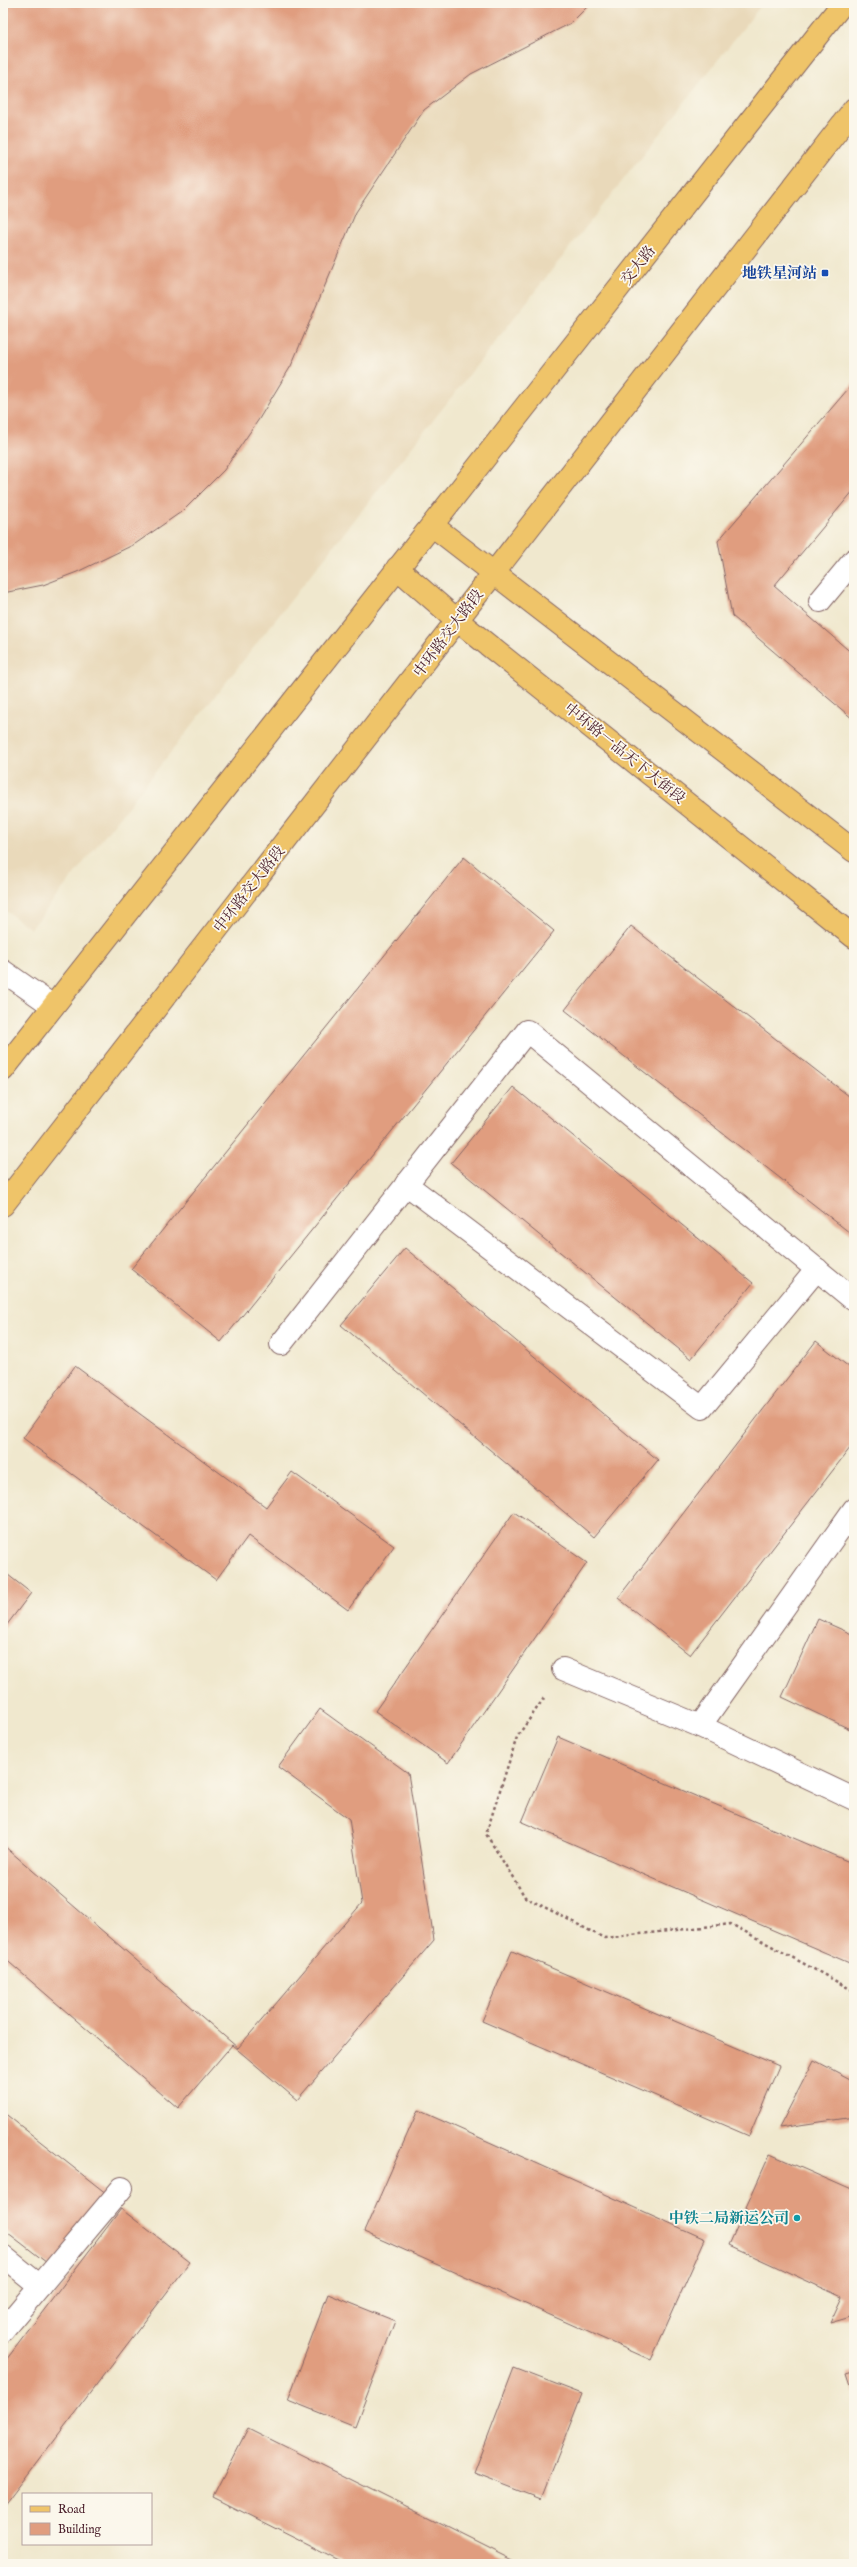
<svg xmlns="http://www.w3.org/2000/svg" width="857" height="2567" font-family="'IM FELL English','Noto Serif SC',serif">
<rect width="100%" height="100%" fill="#fbf7ec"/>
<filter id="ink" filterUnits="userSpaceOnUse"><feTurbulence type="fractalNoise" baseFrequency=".025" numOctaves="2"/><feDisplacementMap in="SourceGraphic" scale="8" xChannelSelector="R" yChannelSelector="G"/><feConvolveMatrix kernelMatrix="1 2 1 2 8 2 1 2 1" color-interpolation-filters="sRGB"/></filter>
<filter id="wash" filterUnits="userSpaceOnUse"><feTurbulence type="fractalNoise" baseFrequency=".012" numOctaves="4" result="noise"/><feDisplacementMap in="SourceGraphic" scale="16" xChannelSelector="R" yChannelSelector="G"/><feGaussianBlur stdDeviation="0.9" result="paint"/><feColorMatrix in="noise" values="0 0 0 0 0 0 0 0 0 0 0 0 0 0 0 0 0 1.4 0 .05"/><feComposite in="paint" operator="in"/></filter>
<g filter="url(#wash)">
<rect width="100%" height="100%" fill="#f0e8ce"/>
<polygon fill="#e9d9ba" points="3,3 763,3 31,929 3,909"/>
<g id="blocks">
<g fill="#e09d7f">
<polygon points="3,3 591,3 571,23 471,74 424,110 356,212 291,366 259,419 224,470 184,510 135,544 77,572 43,585 3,593"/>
<polygon points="854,382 854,490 774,586 854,655 854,720 732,616 718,541"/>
<polygon points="464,857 554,931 221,1342 131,1269"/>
<polygon points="631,926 854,1100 854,1236 565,1010"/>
<polygon points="513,1087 753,1283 691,1359 451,1163"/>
<polygon points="405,1248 658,1460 594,1537 341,1325"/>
<polygon points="816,1341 854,1371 854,1443 690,1655 618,1598"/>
<polygon points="75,1366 266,1507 292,1472 394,1546 348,1610 248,1536 216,1580 23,1438"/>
<polygon points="514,1512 587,1563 448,1763 375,1711"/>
<polygon points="3,1571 31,1593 3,1630"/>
<polygon points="818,1619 854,1635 854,1731 782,1697"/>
<polygon points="320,1709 408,1773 434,1940 297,2100 232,2045 178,2108 3,1957 3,1845 238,2048 362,1903 349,1819 278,1767"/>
<polygon points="558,1737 854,1864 854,1965 522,1822"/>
<polygon points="512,1951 779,2066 749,2136 482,2021"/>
<polygon points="814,2060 854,2081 854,2117 779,2128"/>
<polygon points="418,2110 705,2239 651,2360 364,2232"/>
<polygon points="3,2112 107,2194 51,2266 3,2229"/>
<polygon points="770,2154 854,2191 854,2316 830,2323 842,2297 729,2245"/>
<polygon points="121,2209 190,2262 3,2507 3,2364"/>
<polygon points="328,2294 395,2321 355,2427 288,2400"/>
<polygon points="514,2368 582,2394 541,2499 474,2473"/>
<polygon points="854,2371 854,2394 847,2373"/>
<polygon points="248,2428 520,2564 346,2564 213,2497"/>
</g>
</g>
</g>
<g filter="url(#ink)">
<use href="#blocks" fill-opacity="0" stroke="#846564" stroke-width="1"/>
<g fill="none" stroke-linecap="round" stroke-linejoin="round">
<defs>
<g id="lane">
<polyline points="820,601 854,560"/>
<polyline points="406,1184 702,1408 817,1269"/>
<polyline points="281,1344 527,1031 854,1300"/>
<polyline points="563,1669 700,1726 854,1799"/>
<polyline points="700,1726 854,1509"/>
<polyline points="3,2256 40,2286"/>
<polyline points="3,2330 122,2188"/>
</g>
<polyline id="street" points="3,971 53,1006"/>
<g id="primary">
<polyline points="433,526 854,851"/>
<polyline points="397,568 458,621 854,937"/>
<polyline points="3,1070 843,3"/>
<polyline points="3,1205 854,109"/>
</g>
</defs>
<use href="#lane" stroke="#846564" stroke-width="24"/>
<use href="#street" stroke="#846564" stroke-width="24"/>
<use href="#primary" stroke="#846564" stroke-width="24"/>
<polyline stroke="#846564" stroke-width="2.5" stroke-dasharray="3 3" stroke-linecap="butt" points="544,1698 517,1737 486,1834 525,1897 604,1938 731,1924 854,1991"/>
<use href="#lane" stroke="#fff" stroke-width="22"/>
<use href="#street" stroke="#fff" stroke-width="22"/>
<use href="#primary" stroke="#efc469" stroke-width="22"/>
</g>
</g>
<rect fill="#1a4fb4" stroke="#fbf7ec" stroke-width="1.5" x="821" y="269" width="8" height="8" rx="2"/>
<circle fill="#0f9aa8" stroke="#fbf7ec" stroke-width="1.5" cx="797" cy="2218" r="4"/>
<g text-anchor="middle" stroke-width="3.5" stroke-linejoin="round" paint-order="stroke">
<g font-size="15" fill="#4a1f2b" stroke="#fbf7ec">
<text transform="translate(638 265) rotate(-52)" y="5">交大路</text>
<text transform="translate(448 633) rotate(-53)" y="5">中环路交大路段</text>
<text transform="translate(625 753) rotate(39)" y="5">中环路一品天下大街段</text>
<text transform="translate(249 889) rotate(-52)" y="5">中环路交大路段</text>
</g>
<g font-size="15" font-weight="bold" fill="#164399" stroke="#fbf7ec" text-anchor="end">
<text x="817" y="278">地铁星河站</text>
</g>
<g font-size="15" font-weight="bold" fill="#0d838f" stroke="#fbf7ec" text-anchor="end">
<text x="789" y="2223">中铁二局新运公司</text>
</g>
</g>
<rect width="857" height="2567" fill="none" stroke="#fbf7ec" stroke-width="16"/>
<rect x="22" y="2493" width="130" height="52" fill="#fbf7ec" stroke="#b4a19f"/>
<rect x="30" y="2506" width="20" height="6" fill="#efc469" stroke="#b4a19f"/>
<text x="58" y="2513" font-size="12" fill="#4a1f2b">Road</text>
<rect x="30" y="2523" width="20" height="12" fill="#e09d7f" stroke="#b4a19f"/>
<text x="58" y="2533" font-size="12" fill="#4a1f2b">Building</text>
</svg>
